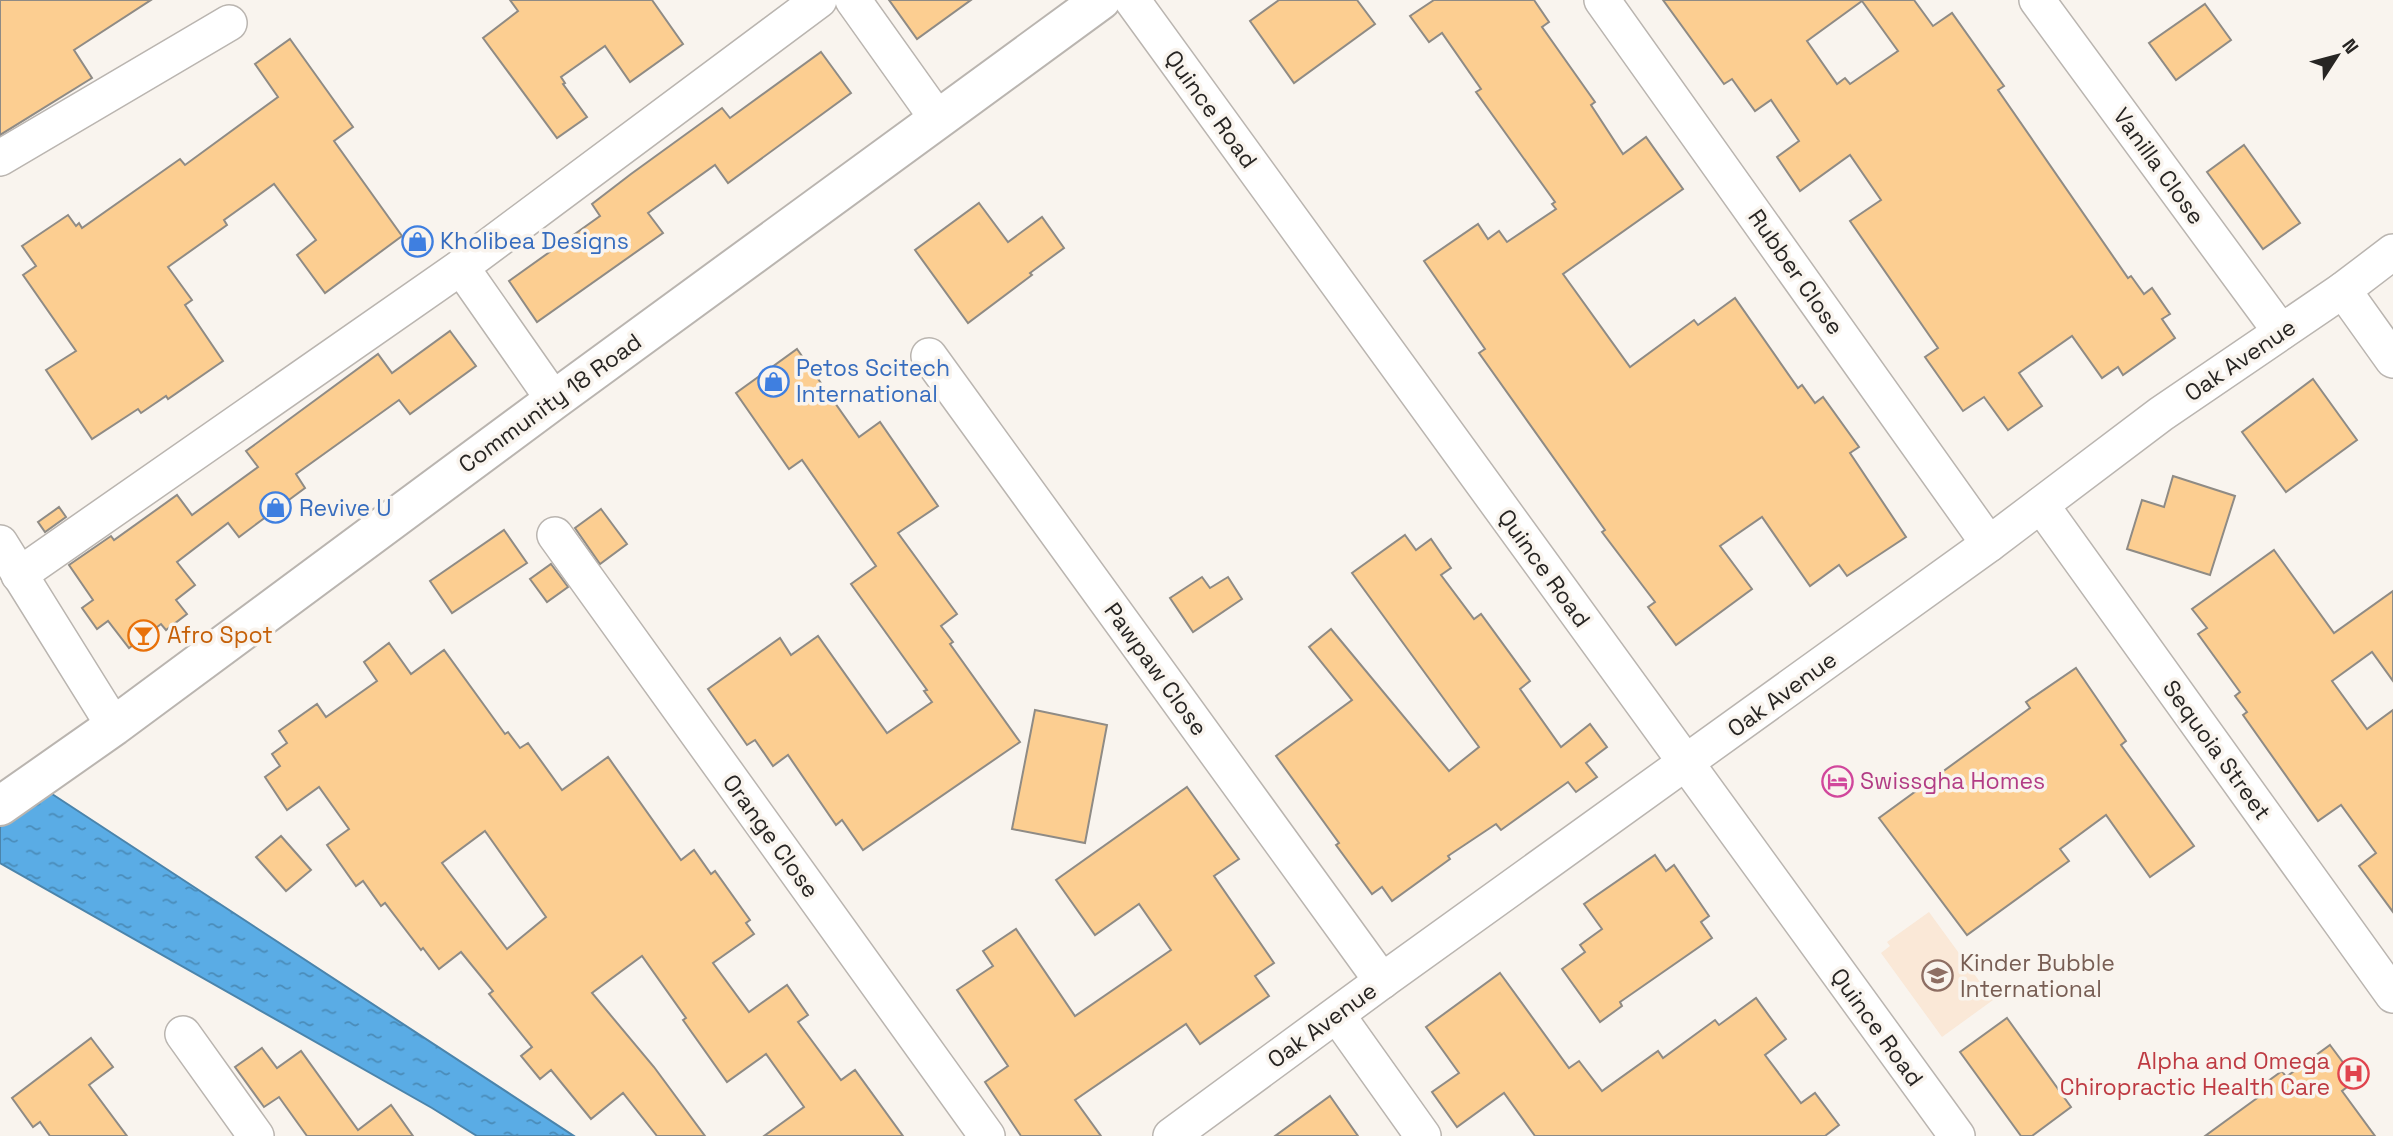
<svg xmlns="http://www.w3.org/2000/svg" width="2393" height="1136" font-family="'Space Grotesk',sans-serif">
<defs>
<pattern id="water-ripples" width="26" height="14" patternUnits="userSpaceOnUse" patternTransform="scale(1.75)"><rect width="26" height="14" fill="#5aace5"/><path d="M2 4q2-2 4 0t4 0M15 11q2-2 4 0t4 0" fill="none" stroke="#4a8cb9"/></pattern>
</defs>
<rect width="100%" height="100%" fill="#f9f4ee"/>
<polygon fill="#fae8d7" points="1929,912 1993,1000 1942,1037 1881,953 1890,946 1887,942"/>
<polygon fill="url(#water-ripples)" stroke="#4b84ab" stroke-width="2" points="49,792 574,1136 477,1136 432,1108 0,863 0,827"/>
<g fill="#fcce91" stroke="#8f8b85" stroke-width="2" fill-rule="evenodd">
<polygon points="0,0 151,0 74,50 92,78 0,135"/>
<polygon points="510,0 652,0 683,44 630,82 605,46 561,77 565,83 563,84 587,117 557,138 483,38 518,11"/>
<polygon points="889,0 971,0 917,39"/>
<polygon points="1279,0 1357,0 1375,24 1294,83 1250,21"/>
<polygon points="1434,0 1534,0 1549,22 1542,27 1595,102 1591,105 1623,154 1646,137 1683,189 1563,274 1630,367 1694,320 1698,325 1735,298 1798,388 1802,385 1815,403 1823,397 1859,447 1850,453 1906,537 1847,576 1839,565 1810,586 1762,517 1720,546 1752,589 1676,645 1648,607 1655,602 1602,532 1605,530 1479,353 1485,349 1424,261 1478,224 1488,239 1499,231 1507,242 1556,209 1552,204 1555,202 1476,92 1481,89 1442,33 1429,42 1410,16"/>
<path d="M1663 0H1914L1933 26 1952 13 2004 86 1998 90 2128 278 2131 276 2144 294 2152 288 2170 314 2162 319 2175 338 2123 375 2118 367 2102 378 2072 336 2019 373 2042 406 2008 430 1984 397 1963 411 1925 357 1938 348 1850 221 1881 200 1850 155 1800 191 1777 157 1799 141 1771 100 1755 111 1732 79 1724 84ZM1862 1 1898 51 1850 84 1845 78 1837 84 1807 41Z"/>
<polygon points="2205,4 2231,40 2176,80 2149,43"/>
<polygon points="290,39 353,127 334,141 402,236 325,293 297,255 316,240 274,184 224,220 227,225 168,267 192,300 185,305 223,361 168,399 166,396 141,413 138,409 92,439 46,370 76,351 23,275 36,266 22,246 68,215 76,226 79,223 82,228 180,159 185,165 278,97 255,64"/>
<polygon points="821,52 851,93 728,183 715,165 648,213 663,233 537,322 509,281 600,216 592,204 631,174 722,108 730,118"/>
<polygon points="2244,145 2300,223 2263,249 2207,172"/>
<polygon points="979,203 1008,242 1042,217 1064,248 1030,273 1032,275 968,323 915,250"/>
<polygon points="450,331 476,366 410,414 399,400 296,474 305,488 239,537 228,523 177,562 195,585 176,600 187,614 166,630 161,624 129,648 108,621 97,629 82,608 93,600 69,565 111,536 114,540 177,495 192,515 258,467 246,451 378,354 392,373"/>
<polygon points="797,349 859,437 880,422 938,506 898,533 957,614 941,626 953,642 950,644 1020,742 863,850 842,820 836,825 788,755 773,766 755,740 747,745 708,689 780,638 791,655 818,636 887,733 932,702 924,691 927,690 851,584 876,566 802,460 789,469 736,393"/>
<polygon points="2313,379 2357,440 2286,492 2242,432"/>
<polygon points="2173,476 2235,496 2210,575 2127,549 2142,500 2164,507"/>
<polygon points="59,507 66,517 45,532 38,522"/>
<polygon points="601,509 627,544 600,564 575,528"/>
<polygon points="504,530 527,563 452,613 430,581"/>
<polygon points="1405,535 1416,550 1431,539 1451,568 1441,575 1474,619 1481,614 1530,681 1520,689 1561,747 1590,724 1607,747 1586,763 1597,777 1576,792 1568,782 1501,830 1496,824 1448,856 1450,859 1392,901 1382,887 1372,894 1336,845 1339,843 1276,756 1352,700 1309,647 1331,629 1449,771 1479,747 1352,573"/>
<polygon points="2274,550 2334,633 2393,591 2393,681 2372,652 2332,681 2367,729 2393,710 2393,912 2359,866 2376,853 2341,805 2318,821 2243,715 2247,712 2235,696 2240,692 2198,634 2207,628 2192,609"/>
<polygon points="551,564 568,587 547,602 530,579"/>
<polygon points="1202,577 1210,588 1228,577 1242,599 1193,632 1170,598"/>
<path d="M389 643 411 674 444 650 505 734 508 732 520 748 528 743 562 790 608 757 681 860 694 850 711 874 715 871 750 920 746 923 754 934 713 963 749 1012 787 985 808 1015 798 1022 841 1080 855 1070 903 1136H764L804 1107 766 1054 727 1082 683 1020 686 1018 642 956 592 993 654 1067 705 1136H657L623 1093 591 1119 551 1070 540 1079 521 1056 532 1047 489 994 493 991 461 952 439 969 423 948 421 950 385 903 381 906 363 881 356 886 327 845 349 829 319 787 287 810 265 777 280 766 272 754 287 743 279 731 317 704 326 717 377 681 364 662ZM485 831 546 917 507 949 442 863Z"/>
<polygon points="2076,668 2126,741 2121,745 2194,846 2150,877 2106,815 2060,849 2069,861 1967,935 1879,818 2030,708 2026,702"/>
<polygon points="1035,710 1107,725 1085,843 1012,829"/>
<polygon points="1187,787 1239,859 1214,876 1274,963 1255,976 1269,996 1200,1044 1186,1024 1075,1100 1101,1136 1021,1136 985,1082 1008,1066 957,990 993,966 983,951 1016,929 1075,1016 1171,950 1139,904 1095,935 1056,880"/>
<polygon points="281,836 311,870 286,891 256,857"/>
<polygon points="1655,855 1666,871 1674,865 1709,916 1701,922 1712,938 1620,1002 1622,1006 1600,1022 1562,969 1585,952 1580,945 1602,929 1584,904"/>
<polygon points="1500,973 1569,1068 1579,1061 1602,1091 1658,1051 1663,1058 1715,1020 1719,1025 1756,998 1786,1039 1765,1055 1801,1103 1815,1093 1839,1125 1825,1136 1535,1136 1504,1093 1457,1127 1432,1092 1459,1073 1426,1027"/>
<polygon points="2007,1018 2071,1107 2032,1136 2021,1136 1960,1052"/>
<polygon points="91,1038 113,1067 89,1085 127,1136 50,1136 40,1122 33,1127 12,1098"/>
<polygon points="2330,1045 2356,1080 2342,1091 2375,1136 2205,1136 2264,1093 2260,1087 2282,1071 2286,1077"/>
<polygon points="262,1048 277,1068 301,1051 358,1130 391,1105 413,1136 307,1136 279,1097 264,1107 235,1067"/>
<polygon points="1330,1096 1358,1136 1275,1136"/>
</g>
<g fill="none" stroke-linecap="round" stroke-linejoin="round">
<defs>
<g id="street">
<polyline points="853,0 937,118"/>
<polyline points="1132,0 1957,1136"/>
<polyline points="1602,0 1989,544"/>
<polyline points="2037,0 2281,332"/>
<polyline points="0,158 229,23"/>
<polyline points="461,267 554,400"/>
<polyline points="2343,290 2393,360"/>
<polyline points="929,356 1382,981"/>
<polyline points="2041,505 2393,995"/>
<polyline points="555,535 987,1136"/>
<polyline points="0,543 114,726"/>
<polyline points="19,575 461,267 819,0"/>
<polyline points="1337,1015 1423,1136"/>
<polyline points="183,1034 256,1136"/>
<polyline points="1171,1136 1382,981 1989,544 2161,414 2343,290 2393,252"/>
</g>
<polyline id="secondary" points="0,806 114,726 554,400 1101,0"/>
</defs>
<use href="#street" stroke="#bab5b0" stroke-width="38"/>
<use href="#secondary" stroke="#bab5b0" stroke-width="42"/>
<use href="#street" stroke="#fff" stroke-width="35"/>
<use href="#secondary" stroke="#fff" stroke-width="38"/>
</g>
<defs>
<symbol id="shop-ring" viewBox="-11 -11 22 22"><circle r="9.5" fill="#f9f4ee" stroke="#3f7fe0" stroke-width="1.5"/><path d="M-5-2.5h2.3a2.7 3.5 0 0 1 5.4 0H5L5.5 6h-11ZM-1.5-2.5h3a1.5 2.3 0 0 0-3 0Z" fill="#3f7fe0"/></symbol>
<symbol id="bar-ring" viewBox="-11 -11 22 22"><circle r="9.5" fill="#f9f4ee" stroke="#e8710a" stroke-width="1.5"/><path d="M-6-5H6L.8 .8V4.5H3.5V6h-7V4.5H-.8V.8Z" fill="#e8710a"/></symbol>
<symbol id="hotel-ring" viewBox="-11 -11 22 22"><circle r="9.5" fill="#f9f4ee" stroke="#d1479c" stroke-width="1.5"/><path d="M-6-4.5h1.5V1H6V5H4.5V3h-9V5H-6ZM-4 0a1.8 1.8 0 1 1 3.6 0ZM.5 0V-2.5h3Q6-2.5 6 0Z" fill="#d1479c"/></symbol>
<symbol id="school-ring" viewBox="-11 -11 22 22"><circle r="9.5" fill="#f9f4ee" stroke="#8d6e63" stroke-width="1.5"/><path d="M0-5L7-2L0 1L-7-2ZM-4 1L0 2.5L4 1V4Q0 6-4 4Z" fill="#8d6e63"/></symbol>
<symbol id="hospital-ring" viewBox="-11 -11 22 22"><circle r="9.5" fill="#f9f4ee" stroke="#e0444e" stroke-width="1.5"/><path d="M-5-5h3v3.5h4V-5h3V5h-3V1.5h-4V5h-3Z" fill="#e0444e"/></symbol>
</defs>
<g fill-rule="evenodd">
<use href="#shop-ring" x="400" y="224" width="35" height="35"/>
<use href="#shop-ring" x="756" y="364" width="35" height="35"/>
<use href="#shop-ring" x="258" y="490" width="35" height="35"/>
<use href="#bar-ring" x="126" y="618" width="35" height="35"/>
<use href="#hotel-ring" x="1820" y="764" width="35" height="35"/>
<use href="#school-ring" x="1920" y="958" width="35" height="35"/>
<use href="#hospital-ring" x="2336" y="1056" width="35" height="35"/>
</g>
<g text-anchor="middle" stroke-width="7" stroke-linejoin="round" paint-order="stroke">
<g font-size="23" fill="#272523" stroke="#f9f4ee">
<text transform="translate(1211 109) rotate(54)" y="8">Quince Road</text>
<text transform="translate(2159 166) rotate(54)" y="8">Vanilla Close</text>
<text transform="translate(1796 272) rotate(55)" y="8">Rubber Close</text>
<text transform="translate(2240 360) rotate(-34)" y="8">Oak Avenue</text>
<text transform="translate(550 403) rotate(-36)" y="8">Community 18 Road</text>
<text transform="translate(1544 568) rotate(54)" y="8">Quince Road</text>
<text transform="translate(1156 669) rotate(54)" y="8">Pawpaw Close</text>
<text transform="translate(1782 694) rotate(-36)" y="8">Oak Avenue</text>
<text transform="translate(2217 750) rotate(54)" y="8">Sequoia Street</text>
<text transform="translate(771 836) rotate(54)" y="8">Orange Close</text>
<text transform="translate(1322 1025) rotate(-36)" y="8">Oak Avenue</text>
<text transform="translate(1877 1027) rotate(54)" y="8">Quince Road</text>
</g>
<g font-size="23" fill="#366cbe" stroke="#f9f4ee" text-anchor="start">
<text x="440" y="249">Kholibea Designs</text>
<text x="796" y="376">Petos Scitech<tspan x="796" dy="26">International</tspan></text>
<text x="299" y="516">Revive U</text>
</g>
<g font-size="23" fill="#c56008" stroke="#f9f4ee" text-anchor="start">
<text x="167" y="643">Afro Spot</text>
</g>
<g font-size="23" fill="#b23c85" stroke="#f9f4ee" text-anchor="start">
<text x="1860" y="789">Swissgha Homes</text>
</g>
<g font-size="23" fill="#785e54" stroke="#f9f4ee" text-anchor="start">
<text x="1960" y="971">Kinder Bubble<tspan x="1960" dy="26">International</tspan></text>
</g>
<g font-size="23" fill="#be3a42" stroke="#f9f4ee" text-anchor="end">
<text x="2330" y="1069">Alpha and Omega<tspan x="2330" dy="26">Chiropractic Health Care</tspan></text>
</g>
</g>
<g transform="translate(2337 56) rotate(54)" stroke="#f9f4ee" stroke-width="5" paint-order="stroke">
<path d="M0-5L12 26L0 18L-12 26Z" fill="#272523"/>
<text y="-10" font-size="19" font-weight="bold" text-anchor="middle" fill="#272523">N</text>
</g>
</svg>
